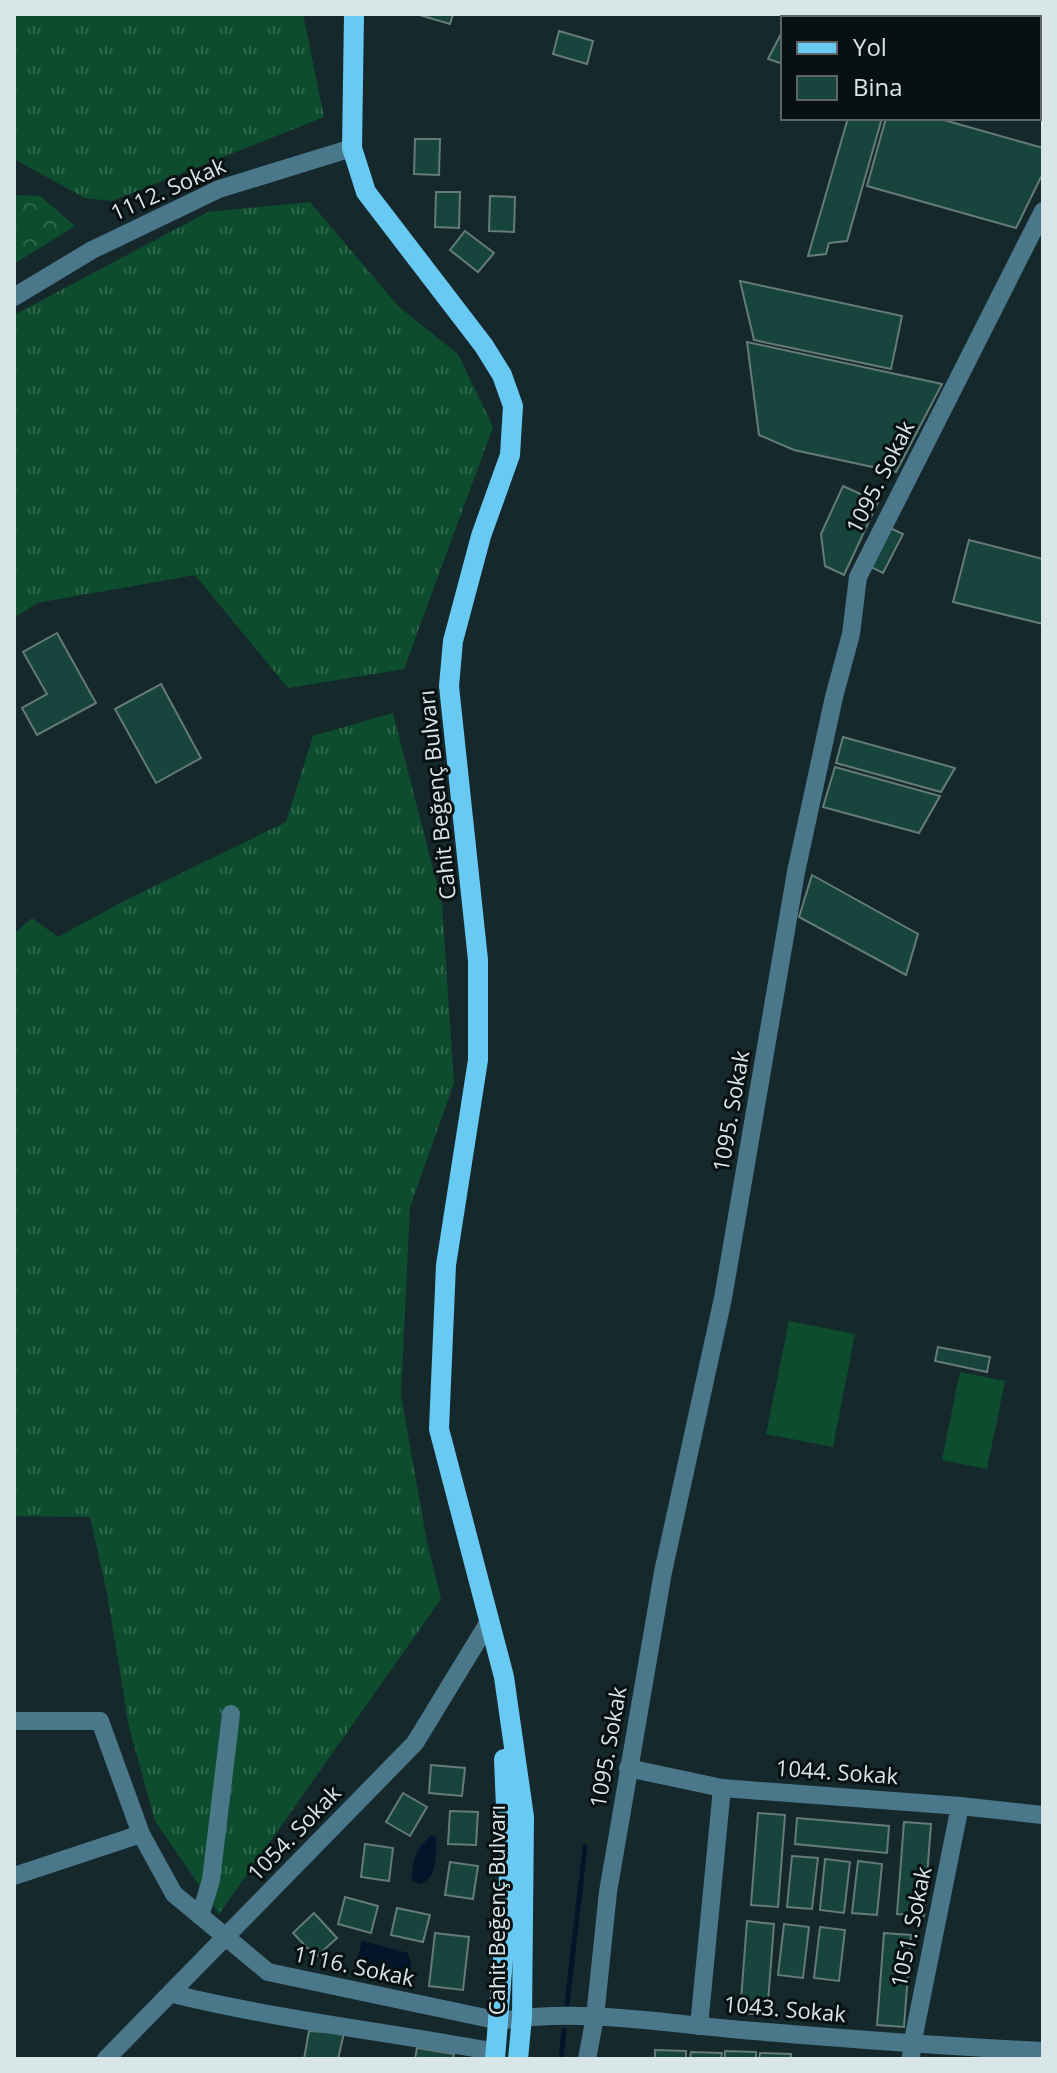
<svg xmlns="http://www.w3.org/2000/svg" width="1057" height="2073" font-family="'Open Sans',sans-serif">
<defs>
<pattern id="grass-tufts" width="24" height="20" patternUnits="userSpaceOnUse" patternTransform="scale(2)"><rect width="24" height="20" fill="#0d4d2e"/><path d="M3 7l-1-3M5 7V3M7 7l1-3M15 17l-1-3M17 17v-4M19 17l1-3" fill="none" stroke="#30674c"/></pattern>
<pattern id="forest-crowns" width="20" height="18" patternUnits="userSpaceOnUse" patternTransform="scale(2)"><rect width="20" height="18" fill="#0d4d2e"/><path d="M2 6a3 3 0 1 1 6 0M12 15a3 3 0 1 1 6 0" fill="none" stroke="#30674c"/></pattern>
</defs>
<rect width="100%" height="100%" fill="#15292c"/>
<g fill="url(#grass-tufts)">
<polygon points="14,14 303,14 324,117 112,201 85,198 14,159"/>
<polygon points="310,202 399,307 458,354 493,427 404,669 288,688 195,575 37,603 14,618 14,315 208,212"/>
<polygon points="393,713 442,904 454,1083 410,1207 401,1395 427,1542 441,1599 219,1914 155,1821 129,1727 107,1593 90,1517 14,1516 14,934 32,918 58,937 126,900 286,822 313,736"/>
</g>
<polygon fill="url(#forest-crowns)" points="14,195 40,196 75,226 14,264"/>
<g fill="#0d4d2e">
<polygon points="789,1321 855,1334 833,1447 766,1434"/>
<polygon points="960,1372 1005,1381 987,1469 942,1460"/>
</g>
<g fill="#02152b">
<path d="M432 1835 436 1837C436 1854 438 1880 419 1884L412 1880C412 1860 417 1847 432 1835Z"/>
<polygon points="362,1941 408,1953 411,1964 405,1974 356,1963"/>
</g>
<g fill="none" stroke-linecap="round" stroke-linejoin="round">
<g stroke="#02152b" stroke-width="5">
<polyline points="567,2004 585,1847"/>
<polyline points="561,2059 564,2030"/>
</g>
</g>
<g fill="#17453d" stroke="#657b76" stroke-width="2">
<polygon points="416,14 453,14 450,24"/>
<polygon points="791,14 847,14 845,18 789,18"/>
<polygon points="964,14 1006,14 1005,18 963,18"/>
<polygon points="783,30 783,64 768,59"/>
<polygon points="559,31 593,41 587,64 553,54"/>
<polygon points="848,118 882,118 847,241 829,243 826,254 808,256"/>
<polygon points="886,118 937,118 1043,148 1043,173 1016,228 867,186"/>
<polygon points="415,139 440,139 439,175 414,174"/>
<polygon points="436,192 460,192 459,228 435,227"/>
<polygon points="490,196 515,197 514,232 489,231"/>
<polygon points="465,231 494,253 478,272 450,250"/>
<polygon points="740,281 902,316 891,369 754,340"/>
<polygon points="747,342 942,384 896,472 794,450 759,435"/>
<polygon points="843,486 878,502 844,575 825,566 821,534"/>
<polygon points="890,528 903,534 883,573 871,567"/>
<polygon points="969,540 1043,559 1043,624 953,602"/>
<polygon points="57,633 96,703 37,735 22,708 47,694 23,652"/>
<polygon points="161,684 201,758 156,783 115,709"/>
<polygon points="843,737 955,768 941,792 836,763"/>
<polygon points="835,767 940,796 919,833 823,807"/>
<polygon points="812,875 918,934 906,975 799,917"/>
<polygon points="938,1347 990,1357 987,1372 935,1361"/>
<polygon points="431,1765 465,1768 462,1796 429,1793"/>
<polygon points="403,1793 427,1807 410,1836 386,1822"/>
<polygon points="450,1811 478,1812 476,1845 448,1844"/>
<polygon points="758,1813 785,1815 778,1907 751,1905"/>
<polygon points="797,1818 889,1826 887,1853 795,1844"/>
<polygon points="904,1822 931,1824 924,1916 897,1914"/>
<polygon points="365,1844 393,1848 389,1881 361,1877"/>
<polygon points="792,1856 818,1858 812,1909 787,1907"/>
<polygon points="825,1859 850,1862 844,1913 820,1910"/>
<polygon points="858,1861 882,1864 877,1915 852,1913"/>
<polygon points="450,1862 478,1866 473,1899 445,1895"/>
<polygon points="345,1897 378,1906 371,1933 338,1924"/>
<polygon points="397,1908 430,1915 423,1942 391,1935"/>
<polygon points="314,1913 337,1938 316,1957 293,1933"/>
<polygon points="747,1921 774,1924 767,2015 740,2013"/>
<polygon points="784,1924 809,1927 803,1978 778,1975"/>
<polygon points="820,1927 845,1930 839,1981 814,1978"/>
<polygon points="435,1933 469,1937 463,1990 429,1986"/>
<polygon points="884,1933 911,1935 904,2027 877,2025"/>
<polygon points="309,2031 344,2033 338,2059 304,2059"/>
<polygon points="417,2048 454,2054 453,2059 415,2059"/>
<polygon points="655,2050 686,2051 686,2059 655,2059"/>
<polygon points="725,2051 756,2052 756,2059 725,2059"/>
<polygon points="691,2052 722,2053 721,2059 690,2059"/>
<polygon points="760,2053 791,2054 791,2059 759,2059"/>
</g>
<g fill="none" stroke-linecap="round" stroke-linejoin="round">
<g stroke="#4b778b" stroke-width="18">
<polyline points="14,297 92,250 219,189 352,148"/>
<path d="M14 1721H100L141 1834 174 1894 268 1972 500 2021C575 2008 656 2022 731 2029 835 2038 939 2046 1043 2051"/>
<polyline points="628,1768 722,1788 960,1806 1043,1815"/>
<polyline points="14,1876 141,1834"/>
<polyline points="200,1916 211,1880 231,1714"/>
<path d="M173 1994C279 2020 388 2032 496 2052"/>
<polyline points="699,2026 722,1788"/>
<polyline points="106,2059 415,1743 490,1620"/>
<polyline points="587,2059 595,2017 608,1892 663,1572 723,1298 796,872 834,697 851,634 858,577 1043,211"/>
<polyline points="911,2059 912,2045 960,1806"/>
</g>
<g stroke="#68c9f3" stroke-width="20">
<polyline points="354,14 352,148 366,192 484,346 502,375 513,406 510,455 481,536 453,641 449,686 478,960 478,1060 446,1265 439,1429 504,1677 524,1817 522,2017 518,2059"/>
<polyline points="495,2059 509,1883 504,1759"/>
</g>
</g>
<g text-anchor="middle" stroke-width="6" stroke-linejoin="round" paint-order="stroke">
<g font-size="22" fill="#d9e6e7" stroke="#081011">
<text transform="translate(168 189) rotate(-24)" y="8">1112. Sokak</text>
<text transform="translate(880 477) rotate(-63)" y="8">1095. Sokak</text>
<text transform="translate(437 795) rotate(-96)" y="8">Cahit Beğenç Bulvarı</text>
<text transform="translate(731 1111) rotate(-80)" y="8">1095. Sokak</text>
<text transform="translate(608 1747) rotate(-80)" y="8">1095. Sokak</text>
<text transform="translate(837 1772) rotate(4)" y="8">1044. Sokak</text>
<text transform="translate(294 1833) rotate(-46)" y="8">1054. Sokak</text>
<text transform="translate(497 1910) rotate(-90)" y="8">Cahit Beğenç Bulvarı</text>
<text transform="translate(911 1927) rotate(-78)" y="8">1051. Sokak</text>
<text transform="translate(354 1966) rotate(12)" y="8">1116. Sokak</text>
<text transform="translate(785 2009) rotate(5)" y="8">1043. Sokak</text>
</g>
</g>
<rect width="1057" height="2073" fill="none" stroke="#d9e6e7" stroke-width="32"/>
<rect x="781" y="16" width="260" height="104" fill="#081011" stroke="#5c6667" stroke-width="2"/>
<rect x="797" y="42" width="40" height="12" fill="#68c9f3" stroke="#5c6667" stroke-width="2"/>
<text x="853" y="56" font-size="24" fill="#d9e6e7">Yol</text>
<rect x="797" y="76" width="40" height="24" fill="#17453d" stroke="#5c6667" stroke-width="2"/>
<text x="853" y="96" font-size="24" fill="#d9e6e7">Bina</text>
</svg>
